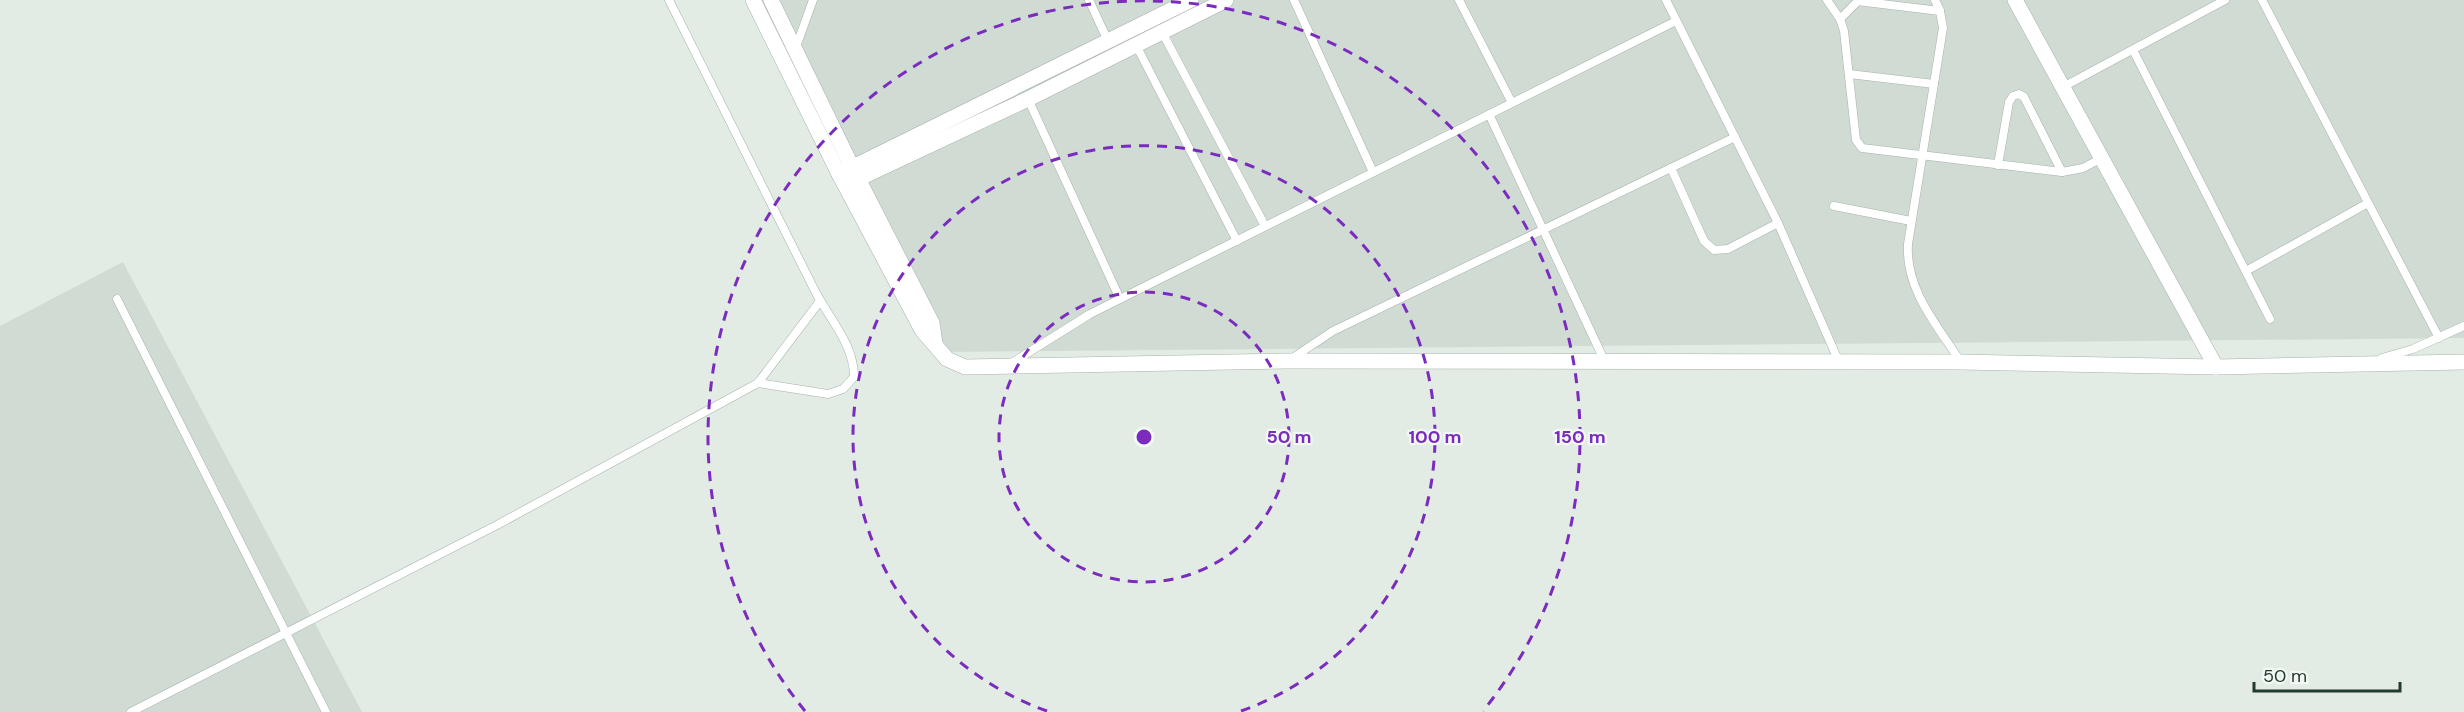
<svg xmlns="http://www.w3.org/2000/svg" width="2464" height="712" font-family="'DM Sans',sans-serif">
<rect width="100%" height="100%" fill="#e2ebe4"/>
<g fill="#d0dbd3">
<polygon points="759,0 2464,0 2464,338 934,352"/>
<polygon points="123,262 362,712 0,712 0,326"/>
</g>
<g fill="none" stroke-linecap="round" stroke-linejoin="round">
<defs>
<g id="service">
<path d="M669 0C717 96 765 191 813 287 827 317 854 342 854 377L843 389 828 394 758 383"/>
<polyline points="1089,0 1108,41"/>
<polyline points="1294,0 1373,172"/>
<polyline points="1459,0 1512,103"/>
<polyline points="1666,0 1778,223 1839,362"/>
<polyline points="1827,0 1840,19 1844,31 1856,140 1862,148 2062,172 2083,168 2102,158"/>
<path d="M1935 0 1940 11 1943 28 1908 244C1905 289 1937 325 1960 361"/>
<polyline points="2262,0 2439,338"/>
<polyline points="1857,1 1940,11"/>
<polyline points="1840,19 1859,0"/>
<polyline points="1162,32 1265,226"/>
<polyline points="1136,45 1237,241"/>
<polyline points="796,47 813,0"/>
<polyline points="2133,50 2270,319"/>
<polyline points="1849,74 1934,84"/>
<polyline points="2063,87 2225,0"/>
<polyline points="1028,99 1120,299"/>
<polyline points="1489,114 1605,362"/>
<polyline points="1998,165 2009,102 2013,96 2019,94 2024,97 2062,172"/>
<polyline points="1671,168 1704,241 1714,250 1728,249 1778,223"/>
<polyline points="1834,206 1911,221"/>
<polyline points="2246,271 2368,203"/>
<polyline points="117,299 326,712"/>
<polyline points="2382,358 2413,349 2464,326"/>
<polyline points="1291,359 1333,331 1735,137"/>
<polyline points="1010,364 1090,314 1676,21"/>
<polyline points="131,712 497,525 758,383 820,301"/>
</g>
<g id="minor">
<polyline points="753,0 839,174 922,330 947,359 965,367 1287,361 1960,362 2216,367 2464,362"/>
<polyline points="771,0 852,167 932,323 935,343"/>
<polyline points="2015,0 2216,367"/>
<polyline points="839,174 1191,0"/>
<polyline points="845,185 1028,99 1226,0"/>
</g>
</defs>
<use href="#service" stroke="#a5b3aa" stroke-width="9"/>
<use href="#minor" stroke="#a5b3aa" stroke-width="16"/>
<use href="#service" stroke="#fff" stroke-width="8"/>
<use href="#minor" stroke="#fff" stroke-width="15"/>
</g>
<g fill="none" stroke="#7b2cbf" stroke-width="3" stroke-dasharray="10 8">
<circle cx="1144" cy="437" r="145"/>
<path d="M1047 711A291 291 0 1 1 1241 711"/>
<path d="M805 711A436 436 0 1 1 1483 711"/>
</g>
<circle cx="1144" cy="437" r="9" fill="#7b2cbf" stroke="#f2f8f3" stroke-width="3"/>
<g font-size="18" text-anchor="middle" font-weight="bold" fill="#7b2cbf" stroke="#f2f8f3" stroke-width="4.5" stroke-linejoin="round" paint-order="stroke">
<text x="1289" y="443">50 m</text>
<text x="1435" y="443">100 m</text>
<text x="1580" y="443">150 m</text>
</g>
<path d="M2254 682v9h146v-9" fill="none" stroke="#233b2e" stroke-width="3"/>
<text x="2263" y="682" font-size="18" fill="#233b2e" stroke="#f2f8f3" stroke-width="4.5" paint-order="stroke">50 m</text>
</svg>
